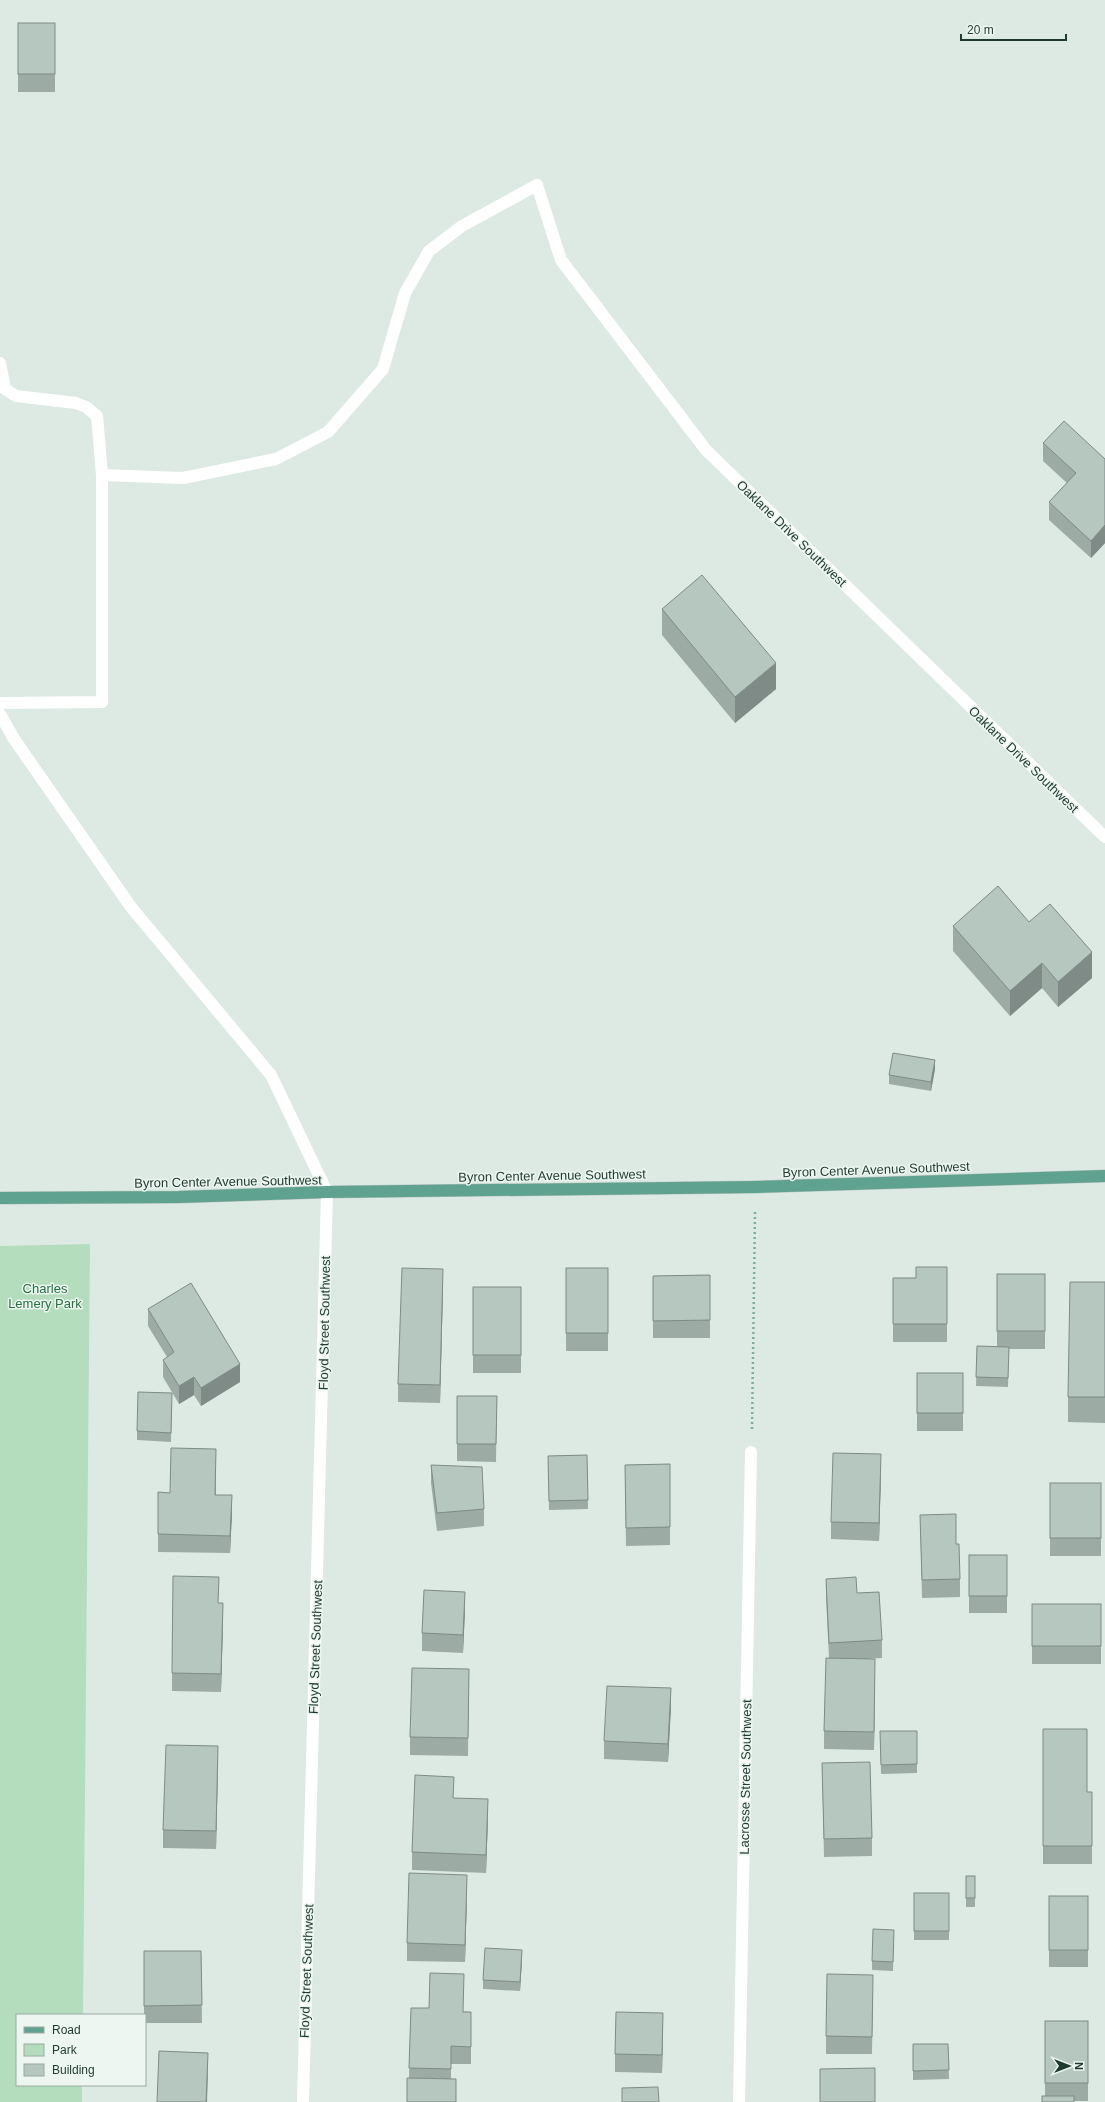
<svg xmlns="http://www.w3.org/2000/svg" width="1105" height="2102" font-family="Arial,sans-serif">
<rect width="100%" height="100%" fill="#ddeae4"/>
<polygon fill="#b4ddbe" points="90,1244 83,2015 17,2015 17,2085 82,2085 82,2102 0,2102 0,1246"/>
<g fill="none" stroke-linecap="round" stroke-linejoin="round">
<defs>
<polyline id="primary" points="0,1198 179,1197 327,1192 756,1187 1105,1176"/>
</defs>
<use href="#primary" stroke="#bcc4c1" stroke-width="13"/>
<polyline stroke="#7baf9d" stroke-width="2.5" stroke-dasharray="2 3" stroke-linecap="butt" points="752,1429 755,1212"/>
<g stroke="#fff" stroke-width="12">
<polyline points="0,363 5,389 16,396 76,403 86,407 97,416 102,475 102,702 0,703"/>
<polyline points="102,475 183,478 276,459 328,432 383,369 405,293 429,251 462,226 537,185"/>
<polyline points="0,714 14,739 131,907 271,1075 327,1192"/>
</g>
<g stroke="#fff" stroke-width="12">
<polyline points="537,185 561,260 706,450 1105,837"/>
<polyline points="303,2102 327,1192"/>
<polyline points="739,2102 751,1452"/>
</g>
<use href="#primary" stroke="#5fa28f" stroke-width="12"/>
</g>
<g fill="#9caba4">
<rect x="18" y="23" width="37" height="69"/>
<polygon points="1043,443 1105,459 1105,543 1091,558 1049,520 1049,502 1067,483 1043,461"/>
<polygon points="662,609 776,689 735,723 662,635"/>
<polygon points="1029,922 1092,978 1058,1007 1042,988 1010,1016 953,951 953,926"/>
<polygon points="935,1069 931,1091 889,1084 889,1075"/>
<polygon points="947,1267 947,1342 893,1342 893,1278 916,1278"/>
<rect x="566" y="1268" width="42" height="83"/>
<polygon points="997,1274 1045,1274 1045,1349 1009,1349 1008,1387 976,1386 977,1346 997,1347"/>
<polygon points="710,1275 710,1338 653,1338 653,1276"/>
<polygon points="1105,1282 1105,1423 1068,1422 1068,1397"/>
<polygon points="443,1287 440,1403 398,1402 398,1384"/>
<rect x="473" y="1287" width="48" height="86"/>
<polygon points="148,1309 240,1382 201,1406 194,1395 179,1404 163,1377 163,1360 167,1357 148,1326"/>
<rect x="917" y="1373" width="46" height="58"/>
<polygon points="457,1396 497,1396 496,1462 457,1461"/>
<polygon points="172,1402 171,1442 137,1440 137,1431"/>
<polygon points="587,1455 588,1509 549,1510 548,1456"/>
<polygon points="670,1464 670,1545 626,1546 625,1465"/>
<polygon points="431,1465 484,1509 484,1526 437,1531 431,1483"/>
<polygon points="216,1467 216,1495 232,1513 230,1553 158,1552 158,1534 170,1493"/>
<polygon points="881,1472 879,1541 831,1539 831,1522"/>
<rect x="1050" y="1483" width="51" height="73"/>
<polygon points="920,1515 956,1544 960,1579 960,1597 922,1598"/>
<rect x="969" y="1555" width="38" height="58"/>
<polygon points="826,1579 857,1593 882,1640 882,1658 865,1659 875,1677 874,1750 824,1749 824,1731 829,1658 826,1597"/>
<polygon points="219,1603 223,1621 221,1692 172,1691 172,1673"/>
<rect x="1032" y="1604" width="69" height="60"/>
<polygon points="465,1610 463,1653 422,1651 422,1633"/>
<polygon points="469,1669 468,1756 410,1755 410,1737"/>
<polygon points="671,1706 668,1762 604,1759 604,1741"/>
<polygon points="1043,1729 1087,1792 1092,1792 1092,1864 1043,1864"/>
<polygon points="880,1731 917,1731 917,1773 881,1774"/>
<polygon points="218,1763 216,1849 163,1848 163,1830"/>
<polygon points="822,1763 872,1838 872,1856 824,1857"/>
<polygon points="454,1798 488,1816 486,1873 412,1870 412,1852"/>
<rect x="966" y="1876" width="9" height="31"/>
<polygon points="467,1893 465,1962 407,1961 407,1943"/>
<rect x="914" y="1893" width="35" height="47"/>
<rect x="1049" y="1896" width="39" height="71"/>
<polygon points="894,1930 893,1971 872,1970 872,1961"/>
<polygon points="144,1951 201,1951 202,2023 145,2023 145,2015 144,2015"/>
<polygon points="522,1959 520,1991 483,1989 483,1980"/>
<polygon points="873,1992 872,2054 826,2054 826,2036"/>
<polygon points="411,2008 471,2012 471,2064 451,2064 451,2079 409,2078"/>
<polygon points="1045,2021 1088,2021 1088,2101 1074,2101 1045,2096"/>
<polygon points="663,2030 662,2073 615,2072 615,2054"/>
<polygon points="913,2044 948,2044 949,2079 913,2080"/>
</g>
<g fill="#7f8b86">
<polygon points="1105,525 1105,543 1091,558 1091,541"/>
<polygon points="776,663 776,689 735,723 735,697"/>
<polygon points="1092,952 1092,978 1058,1007 1058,982"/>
<polygon points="1042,963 1042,988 1010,1016 1010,991"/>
<polygon points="935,1060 935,1069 931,1091 931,1082"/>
<polygon points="443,1269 443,1287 440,1403 440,1385"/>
<polygon points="240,1364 240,1382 201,1406 201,1388"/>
<polygon points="194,1377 194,1395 179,1404 179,1386"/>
<polygon points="881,1454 881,1472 879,1541 879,1523"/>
<polygon points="232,1495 232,1513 230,1553 230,1536"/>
<polygon points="465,1592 465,1610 463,1653 463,1635"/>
<polygon points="223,1603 223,1621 221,1692 221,1674"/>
<polygon points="875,1659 875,1677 874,1750 874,1732"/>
<polygon points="671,1688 671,1706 668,1762 668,1744"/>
<polygon points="218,1746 218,1763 216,1849 216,1831"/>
<polygon points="488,1799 488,1816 486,1873 486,1855"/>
<polygon points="467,1875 467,1893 465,1962 465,1945"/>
<polygon points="522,1950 522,1959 520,1991 520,1982"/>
<polygon points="663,2013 663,2030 662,2073 662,2055"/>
<polygon points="208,2053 208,2070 207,2102 206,2102"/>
</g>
<g fill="#b5c7bf" stroke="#7f8b86">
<rect x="18" y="23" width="37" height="51"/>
<polygon points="1064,421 1105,459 1105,525 1091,541 1049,502 1076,473 1043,443"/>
<polygon points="702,575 776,663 735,697 662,609"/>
<polygon points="998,886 1029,922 1050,904 1092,952 1058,982 1042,963 1010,991 953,926"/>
<polygon points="893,1053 935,1060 931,1082 889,1075"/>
<polygon points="916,1267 947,1267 947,1324 893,1324 893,1278 916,1278"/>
<polygon points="402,1268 443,1269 440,1385 398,1384"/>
<rect x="566" y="1268" width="42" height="65"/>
<rect x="997" y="1274" width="48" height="57"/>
<polygon points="710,1275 710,1320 653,1321 653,1276"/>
<polygon points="1070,1282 1105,1282 1105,1397 1068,1397"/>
<polygon points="191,1283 240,1364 201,1388 194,1377 179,1386 163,1360 174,1352 148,1309"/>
<rect x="473" y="1287" width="48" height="68"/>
<polygon points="977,1346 1009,1347 1008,1378 976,1377"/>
<rect x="917" y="1373" width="46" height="40"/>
<polygon points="138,1392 172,1393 171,1433 137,1431"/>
<polygon points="457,1396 497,1396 496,1444 457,1444"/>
<polygon points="171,1448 216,1449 215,1495 232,1495 230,1536 158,1534 158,1492 170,1493"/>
<polygon points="833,1453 881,1454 879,1523 831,1522"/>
<polygon points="587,1455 588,1500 549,1501 548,1456"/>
<polygon points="670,1464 670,1527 626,1528 625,1465"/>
<polygon points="431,1465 482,1467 484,1509 437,1513"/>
<rect x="1050" y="1483" width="51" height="55"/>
<polygon points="956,1514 956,1544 959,1544 960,1579 922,1580 920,1515"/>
<rect x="969" y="1555" width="38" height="41"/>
<polygon points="173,1576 219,1577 218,1603 223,1603 221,1674 172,1673"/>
<polygon points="856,1577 857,1593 879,1592 882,1640 829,1643 826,1579"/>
<polygon points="424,1590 465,1592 463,1635 422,1633"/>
<rect x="1032" y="1604" width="69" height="42"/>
<polygon points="826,1658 875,1659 874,1732 824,1731"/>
<polygon points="412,1668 469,1669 468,1738 410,1737"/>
<polygon points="607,1686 671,1688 668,1744 604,1741"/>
<polygon points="1043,1729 1087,1729 1087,1792 1092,1792 1092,1846 1043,1846"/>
<polygon points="880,1731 917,1731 917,1764 881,1765"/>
<polygon points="166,1745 218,1746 216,1831 163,1830"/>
<polygon points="870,1762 872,1838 824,1839 822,1763"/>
<polygon points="415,1775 454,1777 453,1798 488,1799 486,1855 412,1852"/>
<polygon points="409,1873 467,1875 465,1945 407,1943"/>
<rect x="966" y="1876" width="9" height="22"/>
<rect x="914" y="1893" width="35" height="38"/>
<rect x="1049" y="1896" width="39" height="54"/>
<polygon points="873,1929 894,1930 893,1962 872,1961"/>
<polygon points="485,1948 522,1950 520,1982 483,1980"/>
<polygon points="144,1951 201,1951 202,2005 144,2006"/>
<polygon points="430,1973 464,1974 463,2012 471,2012 471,2047 451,2046 451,2069 409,2068 411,2008 429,2008"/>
<polygon points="827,1974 873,1975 872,2037 826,2036"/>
<polygon points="616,2012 663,2013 662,2055 615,2054"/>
<rect x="1045" y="2021" width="43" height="62"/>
<polygon points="913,2044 948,2044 949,2070 913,2071"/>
<polygon points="159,2051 208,2053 206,2102 157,2102"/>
<polygon points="875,2068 875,2102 820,2102 820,2069"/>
<polygon points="407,2078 456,2079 456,2102 407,2102"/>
<polygon points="658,2087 659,2102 622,2102 622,2088"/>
<rect x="1042" y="2096" width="32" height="6"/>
</g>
<g text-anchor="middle" stroke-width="3" stroke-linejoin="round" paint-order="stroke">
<g font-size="13" fill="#1e3a31" stroke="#edf6f1">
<text transform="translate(792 533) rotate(44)" y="5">Oaklane Drive Southwest</text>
<text transform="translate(1024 759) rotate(44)" y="5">Oaklane Drive Southwest</text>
<text transform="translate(876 1169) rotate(-2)" y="5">Byron Center Avenue Southwest</text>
<text transform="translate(552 1175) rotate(-1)" y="5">Byron Center Avenue Southwest</text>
<text transform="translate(228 1181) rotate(-1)" y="5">Byron Center Avenue Southwest</text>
<text transform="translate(324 1323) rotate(-89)" y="5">Floyd Street Southwest</text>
<text transform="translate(315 1647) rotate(-88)" y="5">Floyd Street Southwest</text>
<text transform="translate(745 1777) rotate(-89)" y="5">Lacrosse Street Southwest</text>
<text transform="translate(306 1971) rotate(-88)" y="5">Floyd Street Southwest</text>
</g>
<g font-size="13" fill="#267241" stroke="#edf6f1">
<text x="45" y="1293">Charles<tspan x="45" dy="15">Lemery Park</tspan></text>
</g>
</g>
<rect x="16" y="2014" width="130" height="72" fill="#edf6f1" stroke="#9aaba4"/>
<rect x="24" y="2027" width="20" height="6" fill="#5fa28f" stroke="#9aaba4"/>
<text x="52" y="2034" font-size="12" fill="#1e3a31">Road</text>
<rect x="24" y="2044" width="20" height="12" fill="#b4ddbe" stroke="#9aaba4"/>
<text x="52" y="2054" font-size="12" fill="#1e3a31">Park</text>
<rect x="24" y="2064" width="20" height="12" fill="#b5c7bf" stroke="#9aaba4"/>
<text x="52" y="2074" font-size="12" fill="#1e3a31">Building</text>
<g transform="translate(1069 2066) rotate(90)" stroke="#edf6f1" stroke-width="3" paint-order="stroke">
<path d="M0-3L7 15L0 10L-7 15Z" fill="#1e3a31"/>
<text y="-6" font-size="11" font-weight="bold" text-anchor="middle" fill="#1e3a31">N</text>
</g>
<path d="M961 34v6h105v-6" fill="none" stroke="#1e3a31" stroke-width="2"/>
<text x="967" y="34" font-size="12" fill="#1e3a31" stroke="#edf6f1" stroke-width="3" paint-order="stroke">20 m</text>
</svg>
